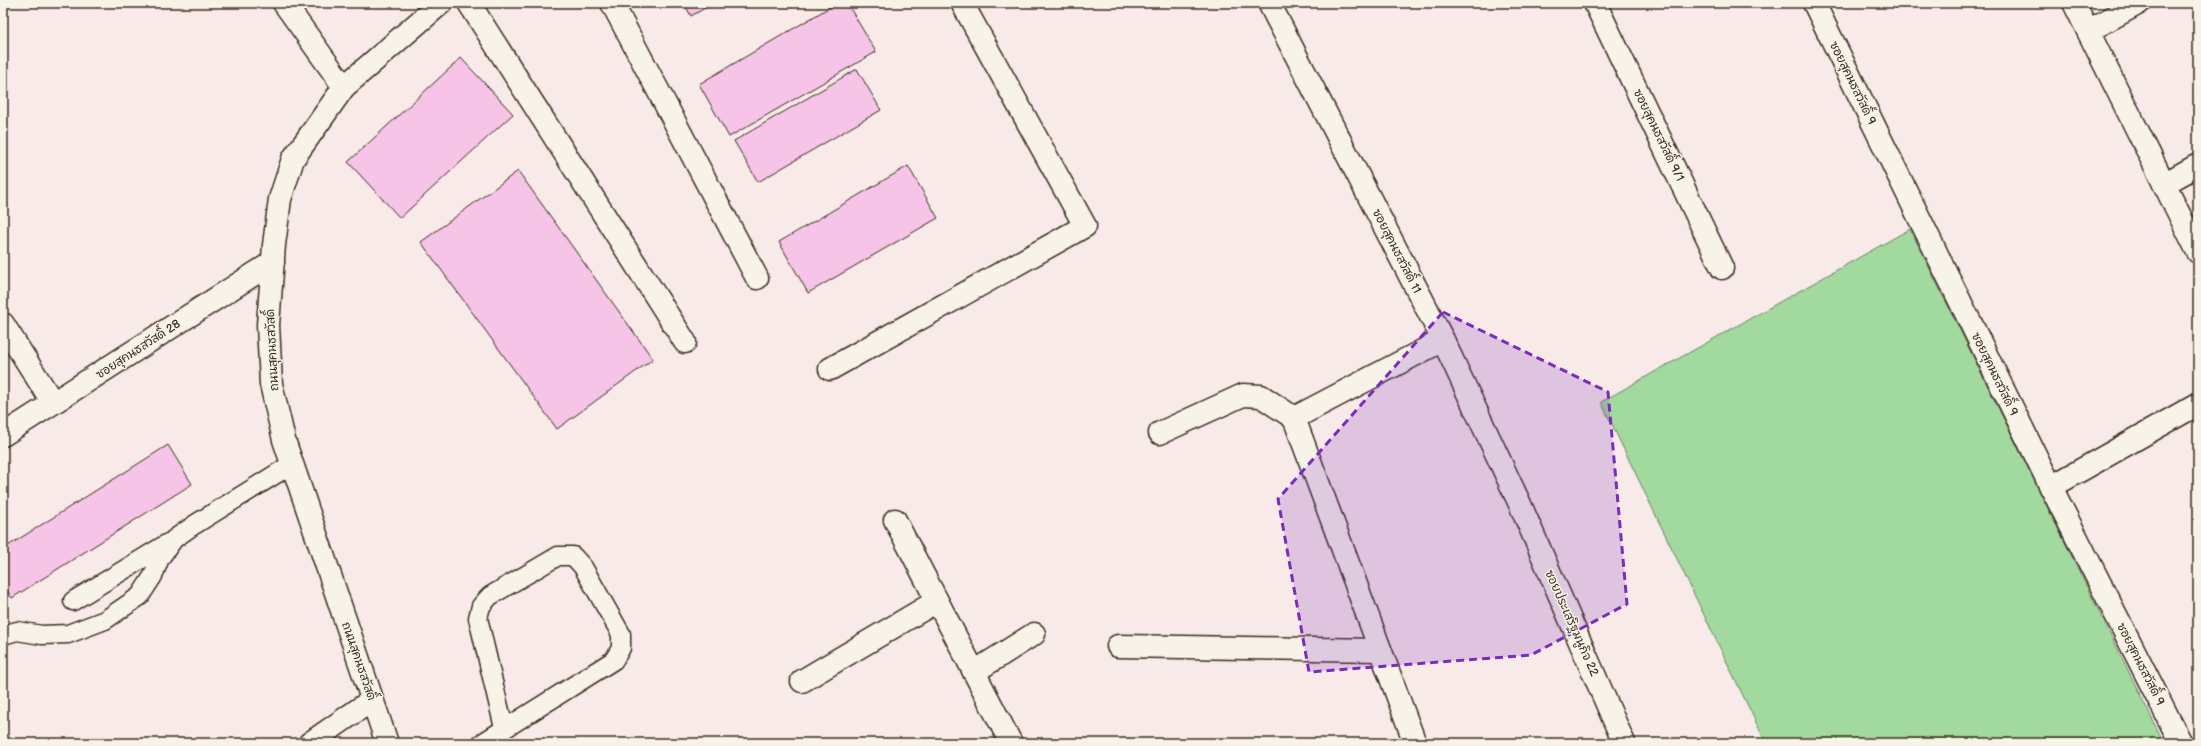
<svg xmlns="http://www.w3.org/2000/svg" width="2201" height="746" font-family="'Balsamiq Sans','Playpen Sans Thai',sans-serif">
<rect width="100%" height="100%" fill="#f7eae8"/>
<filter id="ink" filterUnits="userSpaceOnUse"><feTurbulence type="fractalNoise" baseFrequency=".025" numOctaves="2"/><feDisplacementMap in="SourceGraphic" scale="8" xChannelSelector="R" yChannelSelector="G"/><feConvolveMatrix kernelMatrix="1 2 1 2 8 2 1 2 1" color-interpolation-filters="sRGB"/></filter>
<g filter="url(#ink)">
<polygon fill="#a1d99e" stroke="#6e825e" points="1910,229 2164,743 1766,743 1601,402"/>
<g fill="#f5c4e6" stroke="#3b2a1e">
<polygon points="684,3 714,3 691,16"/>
<polygon points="837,3 847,3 876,52 729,137 699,84"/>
<polygon points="461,58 513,114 400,218 348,162"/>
<polygon points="857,69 881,110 758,182 734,141"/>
<polygon points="908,166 938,218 808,293 779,242"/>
<polygon points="518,171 653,359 557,429 421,242"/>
<polygon points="168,445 192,484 12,598 3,584 3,549"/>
</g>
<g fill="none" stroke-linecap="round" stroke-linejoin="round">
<defs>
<g id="service">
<polyline points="73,601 168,543"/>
<polyline points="3,635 17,631 42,635 68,634 105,620 140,596 153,576 160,558 174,539 194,525 292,464"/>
<polyline points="482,743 614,660 621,648 621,634 583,567 573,556 558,556 490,596 481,606 478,618 504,728"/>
</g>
<g id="minor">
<polyline points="284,3 344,87"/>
<polyline points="469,3 685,342"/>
<polyline points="612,3 757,278"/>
<polyline points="1269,3 1443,340 1519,502 1624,743"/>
<polyline points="1595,3 1722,268"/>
<polyline points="1814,3 2051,487 2181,743"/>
<polyline points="2074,3 2198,252"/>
<polyline points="2088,31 2139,3"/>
<polyline points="2164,184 2198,165"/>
<polyline points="3,324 53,403"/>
<polyline points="830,369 1085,226 962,3"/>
<polyline points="1160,433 1243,395 1261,396 1294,418"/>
<polyline points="3,435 273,262"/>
<polyline points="2051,487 2198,404"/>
<polyline points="895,520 1011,743"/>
<polyline points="1118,646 1380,650"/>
<polyline points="974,672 1034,634"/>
<polyline points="802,681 937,601"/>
<polyline points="310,743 372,700"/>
<polyline points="1415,743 1294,418 1443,340"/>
</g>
<polyline id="secondary" points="387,743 284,440 271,384 268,325 274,245 280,199 293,159 344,87 441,3"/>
</defs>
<use href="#service" stroke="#3b2a1e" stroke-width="21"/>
<use href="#minor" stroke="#3b2a1e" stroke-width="25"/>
<use href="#secondary" stroke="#3b2a1e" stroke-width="25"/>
<use href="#service" stroke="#f7f3e8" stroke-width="18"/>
<use href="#minor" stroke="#f7f3e8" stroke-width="22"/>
<use href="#secondary" stroke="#f7f3e8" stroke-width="22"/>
</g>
</g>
<path fill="#7b2cbf" fill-opacity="0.2" stroke="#7b2cbf" stroke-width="3" stroke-dasharray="8 5" stroke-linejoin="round" d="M1443 312 1608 392 1627 604 1531 655 1309 672 1278 499Z"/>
<g text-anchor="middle" stroke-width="3" stroke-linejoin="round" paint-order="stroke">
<g font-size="12" fill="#3b2a1e" stroke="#f7f3e8">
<text transform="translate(1853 83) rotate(64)" y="4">ซอยสุคนธสวัสดิ์ 9</text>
<text transform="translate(1659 135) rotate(64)" y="4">ซอยสุคนธสวัสดิ์ 9/1</text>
<text transform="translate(1397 251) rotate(63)" y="4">ซอยสุคนธสวัสดิ์ 11</text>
<text transform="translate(138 349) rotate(-33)" y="4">ซอยสุคนธสวัสดิ์ 28</text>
<text transform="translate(272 350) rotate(-93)" y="4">ถนนสุคนธสวัสดิ์</text>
<text transform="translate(1995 374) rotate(64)" y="4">ซอยสุคนธสวัสดิ์ 9</text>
<text transform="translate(1572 623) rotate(66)" y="4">ซอยประเสริฐมนูกิจ 22</text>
<text transform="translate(359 661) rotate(71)" y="4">ถนนสุคนธสวัสดิ์</text>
<text transform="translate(2141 664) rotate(63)" y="4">ซอยสุคนธสวัสดิ์ 9</text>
</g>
</g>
<rect width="2201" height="746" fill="none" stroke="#f7f3e8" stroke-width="16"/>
<rect x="8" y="8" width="2185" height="730" fill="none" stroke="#3b2a1e" stroke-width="1.5" filter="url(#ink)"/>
</svg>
